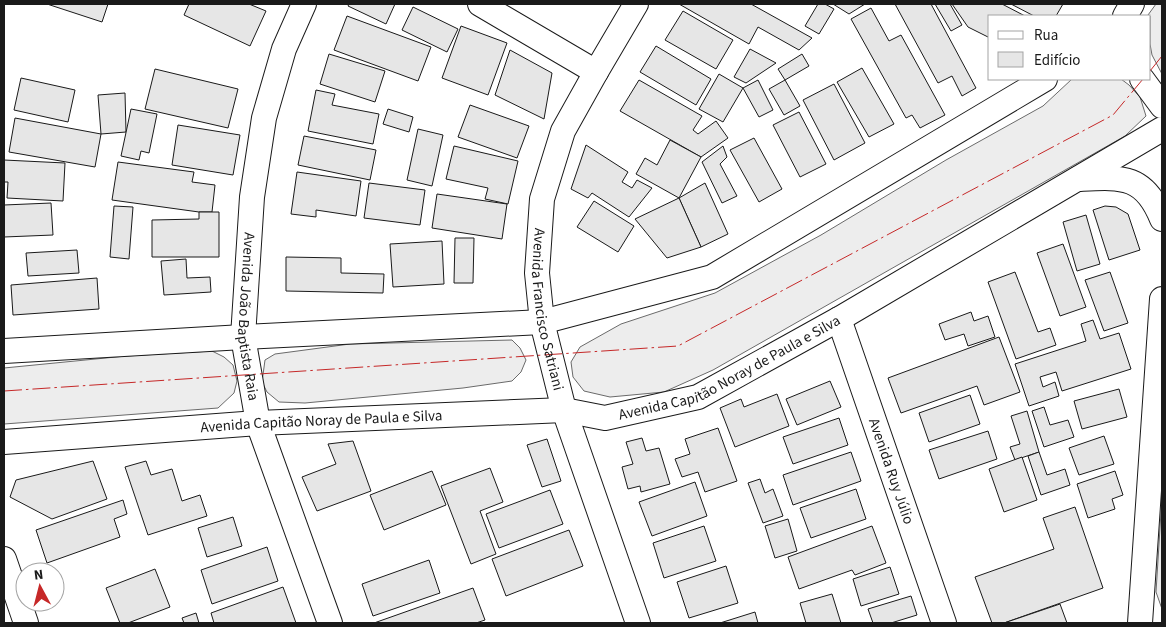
<svg xmlns="http://www.w3.org/2000/svg" width="1166" height="627" font-family="'Source Sans 3',sans-serif">
<rect width="100%" height="100%" fill="#fff"/>
<g fill="#ededed" stroke="#6a6a6a">
<polygon points="1156,4 1162,4 1162,74 1152,55 1150,44 1150,16 1148,15"/>
<polygon points="1072,79 1121,79 1129,85 1140,97 1146,116 1125,136 713,370 664,392 610,397 584,391 573,377 571,362 580,347 621,324 715,293 821,235 946,160 1043,106"/>
<polygon points="512,340 520,348 526,360 521,372 512,381 463,388 305,403 279,402 267,392 262,382 265,360 275,354 350,344"/>
<polygon points="212,351 224,357 233,365 237,381 234,393 218,408 4,424 4,368 126,356"/>
<polygon points="1162,496 1162,609 1156,592"/>
</g>
<g fill="#e6e6e6" stroke="#1a1a1a">
<polygon points="47,4 108,4 102,22"/>
<polygon points="189,4 249,4 266,11 250,46 184,15"/>
<polygon points="349,4 395,4 386,24 348,6"/>
<polygon points="679,4 751,4 812,38 799,50 758,27 749,44"/>
<polygon points="818,4 825,4 834,9 819,34 805,26"/>
<polygon points="833,4 865,4 849,14"/>
<polygon points="895,4 931,4 976,88 962,96 952,76 938,83"/>
<polygon points="935,4 950,4 962,25 951,31"/>
<polygon points="952,4 1002,4 1025,16 990,16 990,38 968,27"/>
<polygon points="1011,4 1063,4 1056,16 1034,16"/>
<polygon points="413,7 458,29 447,52 402,30"/>
<polygon points="871,8 889,41 901,35 945,115 920,128 912,115 906,118 851,19"/>
<polygon points="683,11 733,40 716,69 665,40"/>
<polygon points="347,16 431,47 418,81 334,50"/>
<polygon points="461,26 507,43 488,95 442,78"/>
<polygon points="656,46 711,79 696,105 640,72"/>
<polygon points="750,49 776,63 746,83 734,77"/>
<polygon points="510,50 552,73 544,119 495,95"/>
<polygon points="329,54 385,71 375,102 320,84"/>
<polygon points="802,54 809,66 785,80 778,69"/>
<polygon points="862,68 894,124 869,137 837,82"/>
<polygon points="155,69 238,89 228,128 145,109"/>
<polygon points="719,74 743,88 723,122 699,109"/>
<polygon points="21,78 75,90 68,122 14,110"/>
<polygon points="639,80 702,116 693,130 698,134 716,121 728,138 701,157 620,111"/>
<polygon points="758,80 773,110 759,117 743,88"/>
<polygon points="785,80 800,106 784,115 769,89"/>
<polygon points="834,84 865,143 834,160 803,100"/>
<polygon points="316,90 335,94 332,105 379,114 373,144 308,131"/>
<polygon points="125,93 126,132 101,134 98,95"/>
<polygon points="470,105 529,126 517,158 458,137"/>
<polygon points="131,109 157,114 149,153 141,151 139,160 121,156"/>
<polygon points="388,109 413,117 409,132 383,124"/>
<polygon points="799,112 826,164 800,177 773,125"/>
<polygon points="15,118 101,134 95,167 9,152"/>
<polygon points="178,125 240,135 233,175 172,165"/>
<polygon points="418,129 443,135 432,186 407,180"/>
<polygon points="304,136 376,150 370,180 298,165"/>
<polygon points="754,138 782,189 759,202 730,150"/>
<polygon points="670,140 701,157 679,198 636,174 645,158 657,165"/>
<polygon points="586,145 628,172 622,182 632,188 637,180 652,188 629,217 592,193 588,198 571,189"/>
<polygon points="454,146 518,161 508,204 485,199 488,188 446,179"/>
<polygon points="723,146 727,157 720,164 737,196 722,203 702,162"/>
<polygon points="4,160 65,163 63,201 7,198 8,182 4,182"/>
<polygon points="118,162 194,172 192,182 215,185 212,212 199,212 112,200"/>
<polygon points="297,172 361,181 356,216 316,210 316,217 291,214"/>
<polygon points="369,183 425,190 420,225 364,218"/>
<polygon points="705,183 728,234 701,247 679,198"/>
<polygon points="437,194 507,204 502,239 432,228"/>
<polygon points="679,198 701,247 667,258 635,219"/>
<polygon points="594,201 634,226 618,252 577,227"/>
<polygon points="51,203 53,235 4,237 4,205"/>
<polygon points="114,206 133,207 129,259 110,257"/>
<polygon points="1105,206 1116,207 1128,214 1140,250 1109,260 1093,210"/>
<polygon points="199,212 219,212 219,257 152,257 152,220 199,219"/>
<polygon points="1086,215 1100,264 1077,271 1063,222"/>
<polygon points="455,238 474,238 473,283 454,283"/>
<polygon points="442,241 444,284 393,287 390,244"/>
<polygon points="1063,244 1086,307 1060,316 1037,253"/>
<polygon points="77,250 79,273 28,276 26,253"/>
<polygon points="286,257 341,258 341,273 384,274 383,293 286,291"/>
<polygon points="186,259 187,278 210,277 211,292 164,295 161,261"/>
<polygon points="1015,272 1038,332 1050,328 1056,345 1016,359 988,282"/>
<polygon points="1110,272 1128,323 1104,331 1085,280"/>
<polygon points="97,278 99,309 13,315 11,285"/>
<polygon points="971,312 974,321 988,316 995,337 968,346 964,334 945,340 939,324"/>
<polygon points="1093,320 1100,339 1119,333 1131,369 1062,391 1056,372 1040,377 1043,387 1055,382 1059,396 1029,406 1015,364 1086,341 1081,324"/>
<polygon points="999,337 1020,392 984,405 977,386 901,413 888,378"/>
<polygon points="830,381 841,407 797,425 786,399"/>
<polygon points="1119,389 1127,417 1082,429 1074,401"/>
<polygon points="777,394 789,426 735,447 720,408 741,399 744,407"/>
<polygon points="970,395 980,424 929,442 919,413"/>
<polygon points="1044,407 1050,425 1068,420 1074,437 1044,447 1032,411"/>
<polygon points="1027,411 1039,452 1015,460 1010,447 1020,444 1011,416"/>
<polygon points="839,418 848,445 793,464 783,437"/>
<polygon points="718,428 737,481 705,492 698,472 682,477 675,459 690,454 685,439"/>
<polygon points="988,431 997,459 939,479 929,450"/>
<polygon points="1104,436 1114,464 1079,475 1069,448"/>
<polygon points="642,438 646,451 659,448 670,484 641,492 640,486 628,489 622,467 633,464 626,442"/>
<polygon points="547,439 561,481 542,487 527,445"/>
<polygon points="353,441 371,491 317,511 302,477 336,464 328,444"/>
<polygon points="851,452 861,481 793,505 783,475"/>
<polygon points="1039,452 1047,475 1065,469 1070,485 1041,495 1028,456"/>
<polygon points="1022,457 1037,500 1004,512 989,469"/>
<polygon points="93,461 107,499 52,519 10,497 16,480"/>
<polygon points="146,461 151,475 172,469 182,501 200,495 207,516 148,535 125,467"/>
<polygon points="490,468 503,502 480,511 496,554 471,564 441,486"/>
<polygon points="432,471 446,505 384,530 370,495"/>
<polygon points="1115,471 1123,495 1112,499 1115,509 1088,518 1077,484"/>
<polygon points="760,479 765,493 773,489 783,516 763,523 748,483"/>
<polygon points="695,482 707,516 652,536 639,502"/>
<polygon points="856,489 866,519 811,538 800,508"/>
<polygon points="550,490 563,524 499,548 486,514"/>
<polygon points="123,500 127,514 114,519 120,537 47,563 36,530"/>
<polygon points="1075,507 1103,588 1004,623 992,623 975,577 1054,549 1043,518"/>
<polygon points="233,517 242,546 207,557 198,528"/>
<polygon points="788,519 797,551 775,558 765,526"/>
<polygon points="704,526 716,561 664,578 653,543"/>
<polygon points="872,526 886,563 855,575 852,570 799,589 788,557"/>
<polygon points="569,530 583,566 506,596 492,559"/>
<polygon points="267,547 278,581 212,604 201,570"/>
<polygon points="429,560 440,593 373,616 362,584"/>
<polygon points="726,566 738,603 689,618 677,582"/>
<polygon points="890,567 899,594 861,606 853,579"/>
<polygon points="155,569 170,607 128,623 120,623 106,588"/>
<polygon points="283,587 296,623 214,623 211,613"/>
<polygon points="473,588 485,620 476,623 374,623"/>
<polygon points="832,594 841,623 806,623 800,603"/>
<polygon points="911,596 917,615 891,623 873,623 868,609"/>
<polygon points="1060,604 1067,623 1004,623"/>
<polygon points="755,612 758,623 720,623"/>
<polygon points="196,613 199,623 184,623 182,618"/>
</g>
<g fill="none" stroke-linecap="round" stroke-linejoin="round">
<defs>
<g id="street">
<path id="s1" d="M304 4 284 49 264 118 252 197 243 337 258 423 330 623"/>
<polyline points="480,4 596,72"/>
<path id="s2" d="M636 4 596 72 563 131 542 199 537 273 542 322 564 410 638 623"/>
<polyline points="1125,16 1132,4"/>
<polyline points="1142,79 1162,106"/>
<path d="M1078 179C1121 177 1144 174 1162 219"/>
<path id="s3" d="M839 319 944 623"/>
<polyline points="4,351 243,337 542,322 712,277 1045,79"/>
<path id="s4" d="M4 442 258 423 564 410 605 418 698 397 839 319 1162 129"/>
<polyline points="4,559 26,623"/>
<polyline points="1140,623 1162,299"/>
</g>
</defs>
<use href="#street" stroke="#1a1a1a" stroke-width="26"/>
<use href="#street" stroke="#fff" stroke-width="24"/>
<g stroke="#c62828" stroke-width="1" stroke-dasharray="18 4 2.5 4" stroke-linecap="butt">
<polyline points="1150,71 1162,56"/>
<polyline points="4,391 678,346 1113,115 1143,79"/>
</g>
</g>
<g text-anchor="middle" stroke-width="4" stroke-linejoin="round" paint-order="stroke">
<g font-size="15" fill="#1a1a1a" stroke="#fff">
<text dy="5" stroke="none"><textPath href="#s2" startOffset="329">Avenida Francisco Satriani</textPath></text>
<text dy="5" stroke="none"><textPath href="#s1" startOffset="321">Avenida João Baptista Raia</textPath></text>
<text dy="5" stroke="none"><textPath href="#s4" startOffset="738">Avenida Capitão Noray de Paula e Silva</textPath></text>
<text dy="5" stroke="none"><textPath href="#s4" startOffset="318">Avenida Capitão Noray de Paula e Silva</textPath></text>
<text dy="5" stroke="none"><textPath href="#s3" startOffset="161">Avenida Ruy Júlio</textPath></text>
</g>
</g>
<rect width="1166" height="627" fill="none" stroke="#1a1a1a" stroke-width="10"/>
<rect x="988" y="15" width="162" height="65" fill="#ffffff" stroke="#a3a3a3"/>
<rect x="998" y="31" width="25" height="8" fill="#ffffff" stroke="#a3a3a3"/>
<text x="1034" y="40" font-size="15" fill="#1a1a1a">Rua</text>
<rect x="998" y="52" width="25" height="15" fill="#e6e6e6" stroke="#a3a3a3"/>
<text x="1034" y="65" font-size="15" fill="#1a1a1a">Edifício</text>
<g transform="translate(40 587) rotate(353)"><circle r="24" fill="#ffffff" stroke="#a3a3a3"/>
<path d="M0-4L9 19L0 12L-9 19Z" fill="#c62828"/>
<text y="-8" font-size="14" font-weight="bold" text-anchor="middle" fill="#1a1a1a">N</text>
</g>
</svg>
